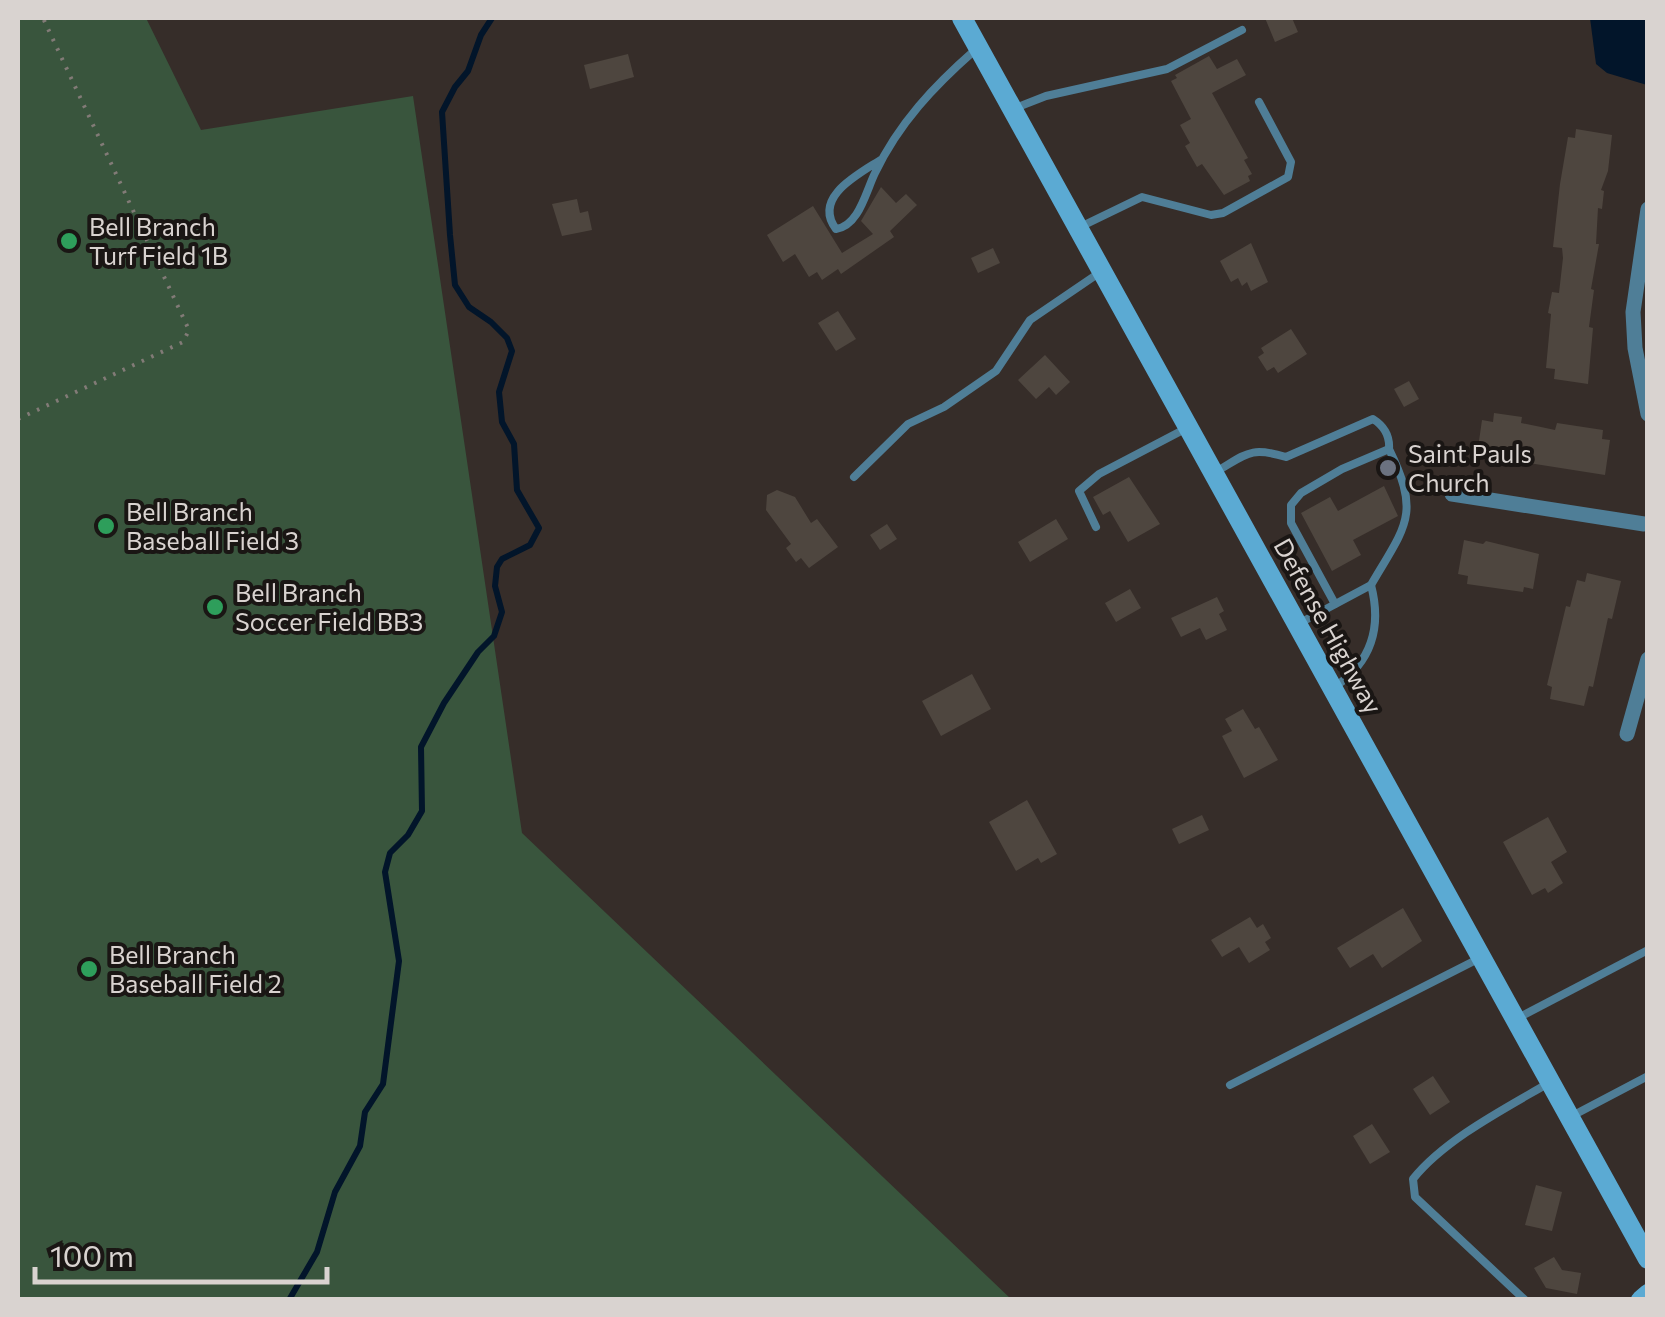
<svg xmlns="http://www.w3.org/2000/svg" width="1665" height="1317" font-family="Commissioner,sans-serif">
<rect width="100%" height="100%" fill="#362d29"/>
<polygon fill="#39553d" points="18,18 146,18 201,130 413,96 522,833 1011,1299 18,1299"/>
<polygon fill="#02152a" points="1590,18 1647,18 1647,85 1607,73 1596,64"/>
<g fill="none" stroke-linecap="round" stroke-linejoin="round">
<polyline stroke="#02152a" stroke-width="6" points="289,1300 317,1252 335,1192 360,1146 365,1112 383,1084 399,961 385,872 390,853 408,835 422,811 421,747 444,703 478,652 494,636 502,612 495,586 497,567 502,559 530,545 539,528 517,490 514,444 502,422 499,392 512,351 507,338 491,322 469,307 455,285 450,235 442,112 455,87 468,71 481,35 492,18"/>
</g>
<g fill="#4e463f">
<polygon points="1265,18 1292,18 1298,32 1275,42"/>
<polygon points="628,54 634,77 590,89 584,65"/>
<polygon points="1209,56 1217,69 1237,59 1246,75 1212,93 1248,158 1244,160 1252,174 1248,176 1250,181 1224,195 1202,164 1197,167 1185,146 1190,143 1180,125 1191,119 1171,81 1177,78 1175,75"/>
<polygon points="1576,129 1612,135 1608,171 1601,190 1604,191 1602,209 1598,208 1596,244 1599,244 1591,289 1594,290 1589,327 1593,328 1588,384 1554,379 1555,369 1546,368 1551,314 1548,313 1552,292 1559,293 1563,258 1562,248 1553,247 1560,184 1568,137 1575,138"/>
<polygon points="881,187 896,203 906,194 917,205 890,231 894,237 841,274 838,269 822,280 817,272 809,277 795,254 783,262 767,235 813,206 842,253 873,234 861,221"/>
<polygon points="577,199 580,213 588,211 592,230 562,236 552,204"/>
<polygon points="1251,243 1268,282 1251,291 1247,282 1242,286 1238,278 1231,282 1220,261"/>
<polygon points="993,248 1000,263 978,273 971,258"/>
<polygon points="838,311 856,339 836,351 818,323"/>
<polygon points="1291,329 1307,354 1278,373 1274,367 1267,371 1258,357 1264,353 1261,348"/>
<polygon points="1045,355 1070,382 1056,395 1049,387 1036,399 1018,380"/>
<polygon points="1409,381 1419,399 1404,407 1394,389"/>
<polygon points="1494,413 1522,417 1521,423 1541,427 1555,430 1557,423 1603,430 1602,439 1610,440 1605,475 1477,455 1482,420 1493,422"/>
<polygon points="1129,477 1160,524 1128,542 1110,511 1103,515 1093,497"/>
<polygon points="1384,486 1398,516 1353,540 1361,555 1332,571 1301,513 1330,497 1338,511"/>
<polygon points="777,490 795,497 811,523 817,519 838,547 809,568 801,558 796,562 786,548 791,544 766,510 767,495"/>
<polygon points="1056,519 1068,539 1030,562 1018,542"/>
<polygon points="887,524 897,539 880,550 870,535"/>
<polygon points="1464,540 1483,544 1486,541 1539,554 1533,589 1524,587 1523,592 1467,584 1468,576 1458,574"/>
<polygon points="1587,573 1621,581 1612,619 1608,618 1593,687 1589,686 1584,706 1550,699 1552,687 1547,685 1566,606 1570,607 1577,580 1585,582"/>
<polygon points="1130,589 1141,608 1116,622 1105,603"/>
<polygon points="1217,597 1224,611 1219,614 1227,630 1206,640 1200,628 1181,637 1171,618"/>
<polygon points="972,674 991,709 941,736 922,701"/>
<polygon points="1243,709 1255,729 1259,727 1278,760 1244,778 1222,736 1232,731 1225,719"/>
<polygon points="1027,800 1057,854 1041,863 1038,858 1016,871 989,822"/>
<polygon points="1202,815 1209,830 1179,844 1172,829"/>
<polygon points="1548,817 1567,852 1551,862 1563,883 1548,893 1545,888 1532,895 1503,842"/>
<polygon points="1403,908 1422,941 1382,968 1373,954 1350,968 1337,948"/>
<polygon points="1250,917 1257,928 1263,924 1271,938 1265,942 1270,950 1249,963 1239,947 1222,957 1211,940"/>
<polygon points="1433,1076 1450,1102 1430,1115 1413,1089"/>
<polygon points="1372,1124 1390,1152 1370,1164 1353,1136"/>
<polygon points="1536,1185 1562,1192 1552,1231 1525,1225"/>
<polygon points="1554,1257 1562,1270 1581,1273 1577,1294 1546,1288 1534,1268"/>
</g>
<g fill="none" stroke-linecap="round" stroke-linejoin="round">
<polyline stroke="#827b77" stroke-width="4" stroke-dasharray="2.5 8" stroke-linecap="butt" points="18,419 183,342 189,330 43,18"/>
<g stroke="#4f7e97" stroke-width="8">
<polyline points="1013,109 1046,96 1167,69 1242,30"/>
<path d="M882 159C859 174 812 197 836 229 859 226 866 191 875 173 899 123 934 86 975 50"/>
<polyline points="1080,227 1142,197 1211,215 1223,213 1288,177 1291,162 1259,102"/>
<path d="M1214 473C1247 454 1249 446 1286 457L1373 419C1384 426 1390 435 1389 449L1342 469 1301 493 1291 505V523L1335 604"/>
<polyline points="854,477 908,424 944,407 996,371 1030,320 1099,273"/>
<polyline points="1096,527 1079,491 1099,474 1185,429"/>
<path d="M1371 585C1406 525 1421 515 1389 449"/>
<path d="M1298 624 1371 585C1382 627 1372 661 1336 686"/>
<polyline points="1516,1019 1648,950"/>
<polyline points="1230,1085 1478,959"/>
<polyline points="1570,1117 1648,1076"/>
<path d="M1525 1300 1415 1197 1413 1179C1444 1140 1504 1109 1547 1084"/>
</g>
<g stroke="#4f7e97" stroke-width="15">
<polyline points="1648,209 1633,312 1635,348 1648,414"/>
<polyline points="1452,494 1644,524"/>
<polyline points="1627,734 1648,659"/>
</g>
<g stroke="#5baad3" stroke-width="20">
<polyline points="962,18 1648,1259"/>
<polyline points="1641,1300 1648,1294"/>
</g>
</g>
<g fill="#2e9e5b" stroke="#1a1614" stroke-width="4">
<circle cx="69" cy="241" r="10"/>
<circle cx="106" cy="526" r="10"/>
<circle cx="215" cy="607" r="10"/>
<circle cx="89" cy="969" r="10"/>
</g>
<circle fill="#6b7280" stroke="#1a1614" stroke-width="4" cx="1388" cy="468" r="10"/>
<g text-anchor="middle" stroke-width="8" stroke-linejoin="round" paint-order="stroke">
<g font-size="25" fill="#d9d3d0" stroke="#1a1614" text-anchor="start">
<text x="89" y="236">Bell Branch<tspan x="89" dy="29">Turf Field 1B</tspan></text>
<text x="1408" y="463">Saint Pauls<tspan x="1408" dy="29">Church</tspan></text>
<text x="126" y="521">Bell Branch<tspan x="126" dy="29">Baseball Field 3</tspan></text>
<text x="235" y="602">Bell Branch<tspan x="235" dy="29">Soccer Field BB3</tspan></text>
<text x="109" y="964">Bell Branch<tspan x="109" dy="29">Baseball Field 2</tspan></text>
</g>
<g font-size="25" fill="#d9d3d0" stroke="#1a1614">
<text transform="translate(1328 626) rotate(61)" y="9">Defense Highway</text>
</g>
</g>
<rect width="1665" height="1317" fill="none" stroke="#d9d3d0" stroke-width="40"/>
<path d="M35 1267v15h292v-15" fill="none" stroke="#d9d3d0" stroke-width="5"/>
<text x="50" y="1267" font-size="30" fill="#d9d3d0" stroke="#1a1614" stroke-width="8" paint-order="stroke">100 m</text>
</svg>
